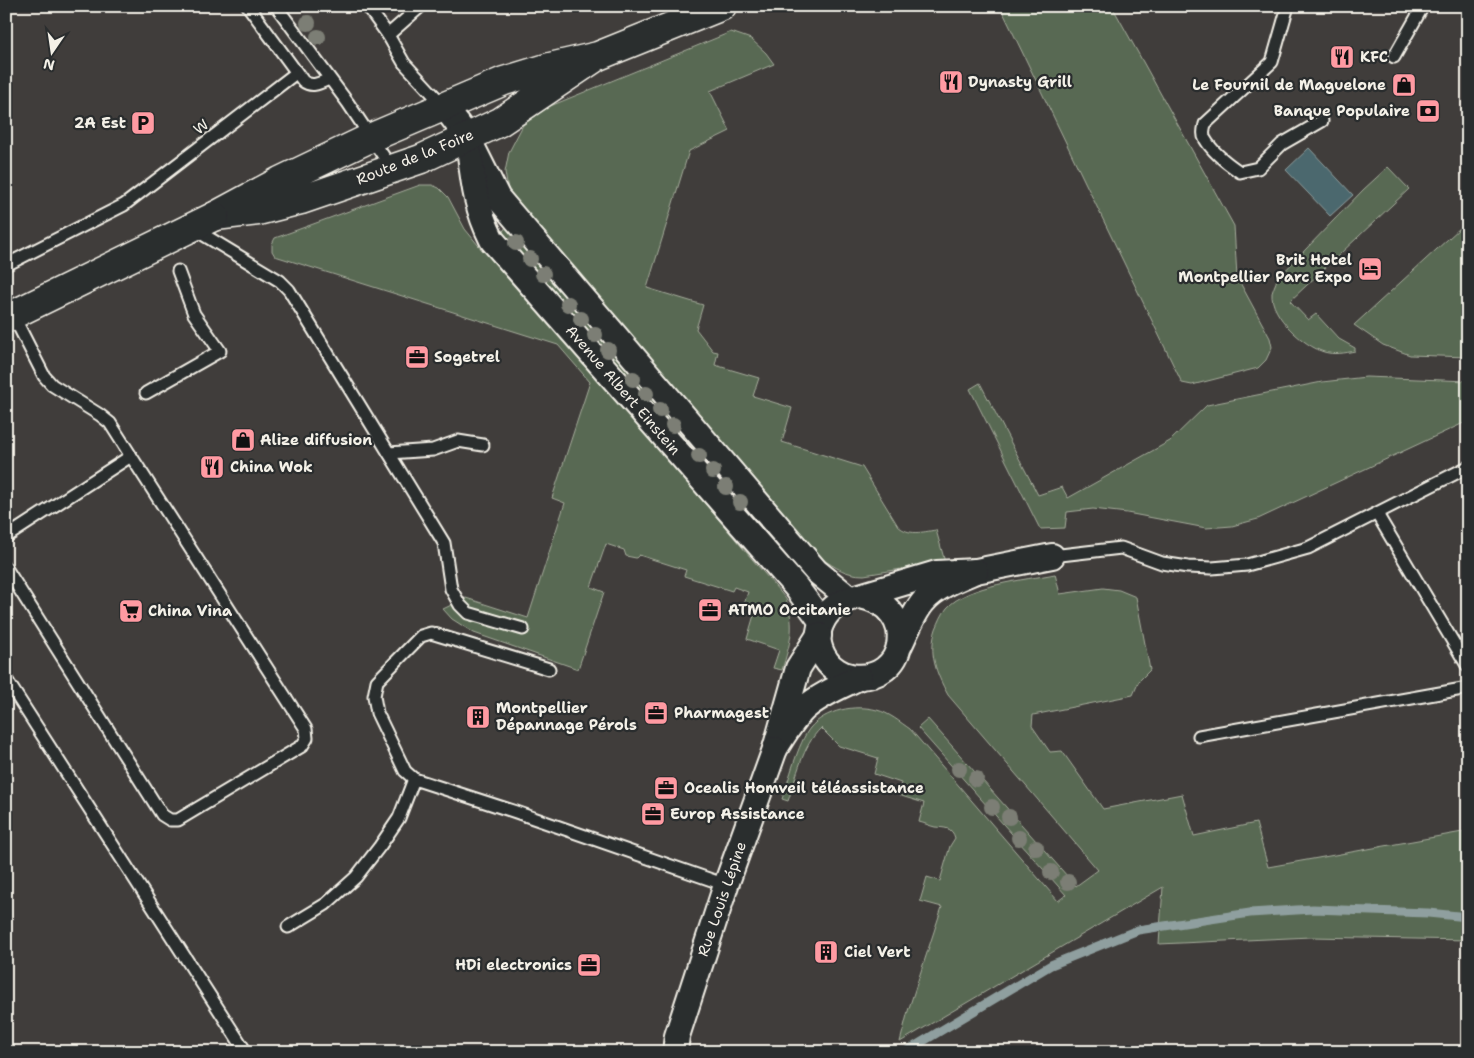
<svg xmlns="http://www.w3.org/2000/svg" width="1474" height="1058" font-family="'Shantell Sans',sans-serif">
<rect width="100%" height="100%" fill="#403d3b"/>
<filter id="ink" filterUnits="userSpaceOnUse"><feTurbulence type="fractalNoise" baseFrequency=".02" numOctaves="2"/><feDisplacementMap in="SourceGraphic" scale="10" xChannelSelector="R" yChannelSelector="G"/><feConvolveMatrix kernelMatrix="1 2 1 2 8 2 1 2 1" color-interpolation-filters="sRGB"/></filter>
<g filter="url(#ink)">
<g fill="#586952" stroke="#a6ad9d">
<polygon points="1000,6 1112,6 1234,226 1237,277 1270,338 1272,347 1266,360 1258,368 1192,385 1182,383"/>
<path d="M731 32 751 39 766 53 774 64 710 91 730 131 689 151 647 288 703 305 696 329 713 351 718 352 715 365 759 378 753 396 792 408 782 442 862 467 898 526C909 536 922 532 936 530L945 562 864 575C846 575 836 568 821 558L515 205 508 190 505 172 509 152 523 125 548 107Z"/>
<path d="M1388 167 1409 189 1290 301 1308 320 1316 314 1339 339 1355 348V351C1345 353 1334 355 1324 352 1304 346 1270 316 1272 293 1273 289 1276 283 1277 279L1363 190Z"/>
<path d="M420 185H432L439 188 448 197 465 229 483 251 490 250 786 599C796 628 790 643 782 670L773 668 779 650 747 639 754 615 742 610 748 592 734 587 732 591 684 576 686 570 639 555 636 558 626 556 624 550 606 544 591 587 604 592 578 669 474 633 452 619 443 609 466 598 528 618 565 503 552 498 590 382 558 345 275 256 272 251V244L275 238Z"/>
<polygon points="506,227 511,229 761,524 745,520 501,234"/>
<polygon points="1460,228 1468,237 1468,357 1410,355 1383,345 1354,325"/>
<polygon points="1366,377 1468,381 1468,421 1258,519 1232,526 1206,528 1127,513 1093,509 1067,512 1065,528 1040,529 970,389 980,383 1038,495 1062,487 1068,498 1170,441 1207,405 1322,382"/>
<path d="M1055 574 1060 594 1103 588 1119 590 1136 597 1150 670 1139 681 1133 695 1033 715 1032 726 1050 752 1062 751 1103 809 1182 794 1194 836 1256 823 1268 867 1468 831V940L1311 937 1159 944 1163 887 900 1042 908 1011 942 907 920 901 927 877 940 881 950 846 955 838C952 827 945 828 935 827 930 826 924 823 919 822L924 803 898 795 901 783 874 774 878 758 839 746 821 728C802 746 797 776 788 801L782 799C789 780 798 743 810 728 825 710 855 704 877 710 889 713 900 722 910 729L1058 901 1066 895 918 728 928 719 1076 886 1098 870 948 695C936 673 928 653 936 629 939 622 942 614 947 608 967 585 1025 580 1055 574Z"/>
</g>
<polygon fill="#4b686e" stroke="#8f9f9f" points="1309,148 1353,195 1330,216 1286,170"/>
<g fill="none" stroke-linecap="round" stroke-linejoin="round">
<polyline stroke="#8f9f9f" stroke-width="9" points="905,1052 1051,965 1138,930 1250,913 1313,909 1428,913 1468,917"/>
<defs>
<g id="lane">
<path d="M248 6 303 81C312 88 320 83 329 79"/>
<polyline points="276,6 348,103 386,160 397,164"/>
<polyline points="367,6 388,35 404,63 444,106"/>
<path d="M1288 6 1272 62 1205 124C1204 129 1202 134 1205 139 1213 153 1228 164 1240 172L1258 168 1282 144 1322 121"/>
<polyline points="388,35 421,6"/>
<polyline points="1394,57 1423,6"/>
<polyline points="194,229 280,281 289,290 444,543 451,589 460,605 468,613 523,629"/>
<polyline points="6,265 124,205 296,73"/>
<polyline points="13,315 44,376 52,385 100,415 110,423 131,456"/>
<polyline points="146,393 220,351 194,314 178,271"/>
<polyline points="389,453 433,450 458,441 483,445"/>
<polyline points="1377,514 1468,667"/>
<polyline points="6,537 131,456 306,729 307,738 302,746 178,820 170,820 162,815 6,568"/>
<polyline points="1052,556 1121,548 1162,563 1188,567 1212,568 1247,565 1308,548 1468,467"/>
<polyline points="549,669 431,633 421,636 377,681 374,696 377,713 405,771 414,779 516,812 726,885"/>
<polyline points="6,679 246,1052"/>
<polyline points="1199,736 1468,688"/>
<polyline points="288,927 326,904 356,877 380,846 399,818 414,779"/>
</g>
<g id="street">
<polyline points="444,106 468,138 498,198 509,211 816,571 849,598"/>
<path d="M470 155C474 188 477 210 492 240L796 587 822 622"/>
<polyline points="976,571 1052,556"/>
<path d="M860 596C921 607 907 685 851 676 842 675 831 668 826 660 806 630 829 601 860 596L937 573 976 571C957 579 937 586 923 602 913 614 906 633 899 647"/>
<path d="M819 635 798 668 775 749C784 735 793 719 805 708 821 694 842 686 860 677"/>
<polyline points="675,1052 677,1036 726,885 775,749"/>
</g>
<g id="secondary">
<polyline points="598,56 500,122 421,159 301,200 258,211 215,216 280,181 370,138 504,81 550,67 598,56 722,6"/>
<polyline points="6,318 215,216"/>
</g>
</defs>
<use href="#lane" stroke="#f4f1e8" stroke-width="15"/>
<use href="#street" stroke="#f4f1e8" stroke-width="28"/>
<use href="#secondary" stroke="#f4f1e8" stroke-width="31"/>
<use href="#lane" stroke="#2a2d2e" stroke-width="11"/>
<use href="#street" stroke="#2a2d2e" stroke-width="24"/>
<use href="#secondary" stroke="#2a2d2e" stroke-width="28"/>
</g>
<g fill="#7c7e75">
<circle cx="308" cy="23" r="8"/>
<circle cx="318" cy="37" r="8"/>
<circle cx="516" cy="243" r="8"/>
<circle cx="530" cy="259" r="8"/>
<circle cx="543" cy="274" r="8"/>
<circle cx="568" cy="304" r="8"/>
<circle cx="581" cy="319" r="8"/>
<circle cx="595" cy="335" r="8"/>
<circle cx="608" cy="350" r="8"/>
<circle cx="633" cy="379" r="8"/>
<circle cx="646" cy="394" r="8"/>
<circle cx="660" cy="410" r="8"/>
<circle cx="673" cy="425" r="8"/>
<circle cx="699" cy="456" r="8"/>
<circle cx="713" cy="471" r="8"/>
<circle cx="726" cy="487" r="8"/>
<circle cx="740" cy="502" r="8"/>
<circle cx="959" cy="769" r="8"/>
<circle cx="976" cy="779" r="8"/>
<circle cx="992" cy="807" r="8"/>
<circle cx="1009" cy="817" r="8"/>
<circle cx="1019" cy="838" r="8"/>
<circle cx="1036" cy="848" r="8"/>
<circle cx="1051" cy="872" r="8"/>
<circle cx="1068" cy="882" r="8"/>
</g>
</g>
<defs>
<symbol id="restaurant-square" viewBox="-11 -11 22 22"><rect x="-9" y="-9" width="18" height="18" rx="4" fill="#ff9aa2" stroke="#2a2d2e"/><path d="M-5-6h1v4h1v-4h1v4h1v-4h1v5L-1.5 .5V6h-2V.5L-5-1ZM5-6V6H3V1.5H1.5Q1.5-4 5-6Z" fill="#111"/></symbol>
<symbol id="shop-square" viewBox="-11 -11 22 22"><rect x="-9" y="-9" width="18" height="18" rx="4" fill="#ff9aa2" stroke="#2a2d2e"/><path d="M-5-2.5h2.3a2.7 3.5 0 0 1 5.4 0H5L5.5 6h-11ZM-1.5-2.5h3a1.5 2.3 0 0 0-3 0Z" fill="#111"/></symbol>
<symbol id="bank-square" viewBox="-11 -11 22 22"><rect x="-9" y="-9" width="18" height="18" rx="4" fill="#ff9aa2" stroke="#2a2d2e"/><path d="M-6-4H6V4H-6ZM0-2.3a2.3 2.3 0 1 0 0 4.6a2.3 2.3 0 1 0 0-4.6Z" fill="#111"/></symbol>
<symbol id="parking-square" viewBox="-11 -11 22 22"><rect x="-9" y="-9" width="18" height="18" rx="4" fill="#ff9aa2" stroke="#2a2d2e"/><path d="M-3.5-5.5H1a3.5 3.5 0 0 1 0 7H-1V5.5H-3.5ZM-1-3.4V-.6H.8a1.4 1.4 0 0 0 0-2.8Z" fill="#111"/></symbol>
<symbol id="hotel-square" viewBox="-11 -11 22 22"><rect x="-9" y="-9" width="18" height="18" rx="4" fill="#ff9aa2" stroke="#2a2d2e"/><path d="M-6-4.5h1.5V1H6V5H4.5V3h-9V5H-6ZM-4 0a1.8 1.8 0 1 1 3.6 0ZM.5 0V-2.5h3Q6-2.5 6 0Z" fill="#111"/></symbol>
<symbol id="office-square" viewBox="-11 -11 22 22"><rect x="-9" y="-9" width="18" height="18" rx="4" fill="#ff9aa2" stroke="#2a2d2e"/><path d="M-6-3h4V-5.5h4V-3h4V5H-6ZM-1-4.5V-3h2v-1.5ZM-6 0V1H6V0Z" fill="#111"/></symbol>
<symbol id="supermarket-square" viewBox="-11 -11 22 22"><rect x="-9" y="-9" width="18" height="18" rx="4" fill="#ff9aa2" stroke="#2a2d2e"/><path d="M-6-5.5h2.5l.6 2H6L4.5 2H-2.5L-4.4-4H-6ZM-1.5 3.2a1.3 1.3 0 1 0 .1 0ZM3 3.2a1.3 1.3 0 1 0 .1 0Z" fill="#111"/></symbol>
<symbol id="building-square" viewBox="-11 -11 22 22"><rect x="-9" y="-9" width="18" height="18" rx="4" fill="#ff9aa2" stroke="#2a2d2e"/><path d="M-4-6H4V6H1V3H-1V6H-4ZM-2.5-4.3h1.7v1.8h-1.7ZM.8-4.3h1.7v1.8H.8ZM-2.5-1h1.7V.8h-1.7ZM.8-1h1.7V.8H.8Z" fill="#111"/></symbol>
</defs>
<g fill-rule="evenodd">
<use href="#restaurant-square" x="1328" y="43" width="28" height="28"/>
<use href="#restaurant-square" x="937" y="68" width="28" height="28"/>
<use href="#shop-square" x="1390" y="71" width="28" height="28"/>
<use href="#bank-square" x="1414" y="97" width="28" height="28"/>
<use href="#parking-square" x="129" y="109" width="28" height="28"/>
<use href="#hotel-square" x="1356" y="255" width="28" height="28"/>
<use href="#office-square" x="403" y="343" width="28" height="28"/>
<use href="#shop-square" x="229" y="426" width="28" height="28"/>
<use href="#restaurant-square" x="198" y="453" width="28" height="28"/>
<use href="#office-square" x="696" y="596" width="28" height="28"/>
<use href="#supermarket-square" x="117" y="597" width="28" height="28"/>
<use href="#office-square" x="642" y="699" width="28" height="28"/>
<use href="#building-square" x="464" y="703" width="28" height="28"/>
<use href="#office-square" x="652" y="774" width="28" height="28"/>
<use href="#office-square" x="639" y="800" width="28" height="28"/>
<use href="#building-square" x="812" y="938" width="28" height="28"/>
<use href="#office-square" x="575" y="951" width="28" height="28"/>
</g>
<g text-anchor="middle" stroke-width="4.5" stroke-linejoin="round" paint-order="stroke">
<g font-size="15" font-weight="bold" fill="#f4f1e8" stroke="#2a2d2e" text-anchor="start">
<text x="1360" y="62">KFC</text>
<text x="968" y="87">Dynasty Grill</text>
<text x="1386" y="90" text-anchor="end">Le Fournil de Maguelone</text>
<text x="1410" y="116" text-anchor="end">Banque Populaire</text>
<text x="126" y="128" text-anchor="end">2A Est</text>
<text x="1352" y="265" text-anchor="end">Brit Hotel<tspan x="1352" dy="17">Montpellier Parc Expo</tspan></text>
<text x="434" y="362">Sogetrel</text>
<text x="260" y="445">Alize diffusion</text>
<text x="230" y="472">China Wok</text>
<text x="728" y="615">ATMO Occitanie</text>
<text x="148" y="616">China Vina</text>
<text x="496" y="713">Montpellier<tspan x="496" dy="17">Dépannage Pérols</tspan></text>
<text x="674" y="718">Pharmagest</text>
<text x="684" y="793">Ocealis Homveil téléassistance</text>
<text x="670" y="819">Europ Assistance</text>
<text x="844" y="957">Ciel Vert</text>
<text x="572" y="970" text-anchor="end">HDi electronics</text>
</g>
<g font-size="15" fill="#f4f1e8" stroke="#2a2d2e">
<text transform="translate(201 127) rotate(-38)" y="5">W</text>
<text transform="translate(415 157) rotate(-22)" y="5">Route de la Foire</text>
<text transform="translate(623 390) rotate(49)" y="5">Avenue Albert Einstein</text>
<text transform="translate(722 899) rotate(-71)" y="5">Rue Louis Lépine</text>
</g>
</g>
<rect width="1474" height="1058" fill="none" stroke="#2a2d2e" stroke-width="25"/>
<rect x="12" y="12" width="1449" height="1033" fill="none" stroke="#f4f1e8" stroke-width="2" filter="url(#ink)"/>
<g transform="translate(52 52) rotate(193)" stroke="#2a2d2e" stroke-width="4" paint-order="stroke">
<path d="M0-4L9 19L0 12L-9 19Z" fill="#f4f1e8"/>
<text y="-8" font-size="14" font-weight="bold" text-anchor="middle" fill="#f4f1e8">N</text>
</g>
</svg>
